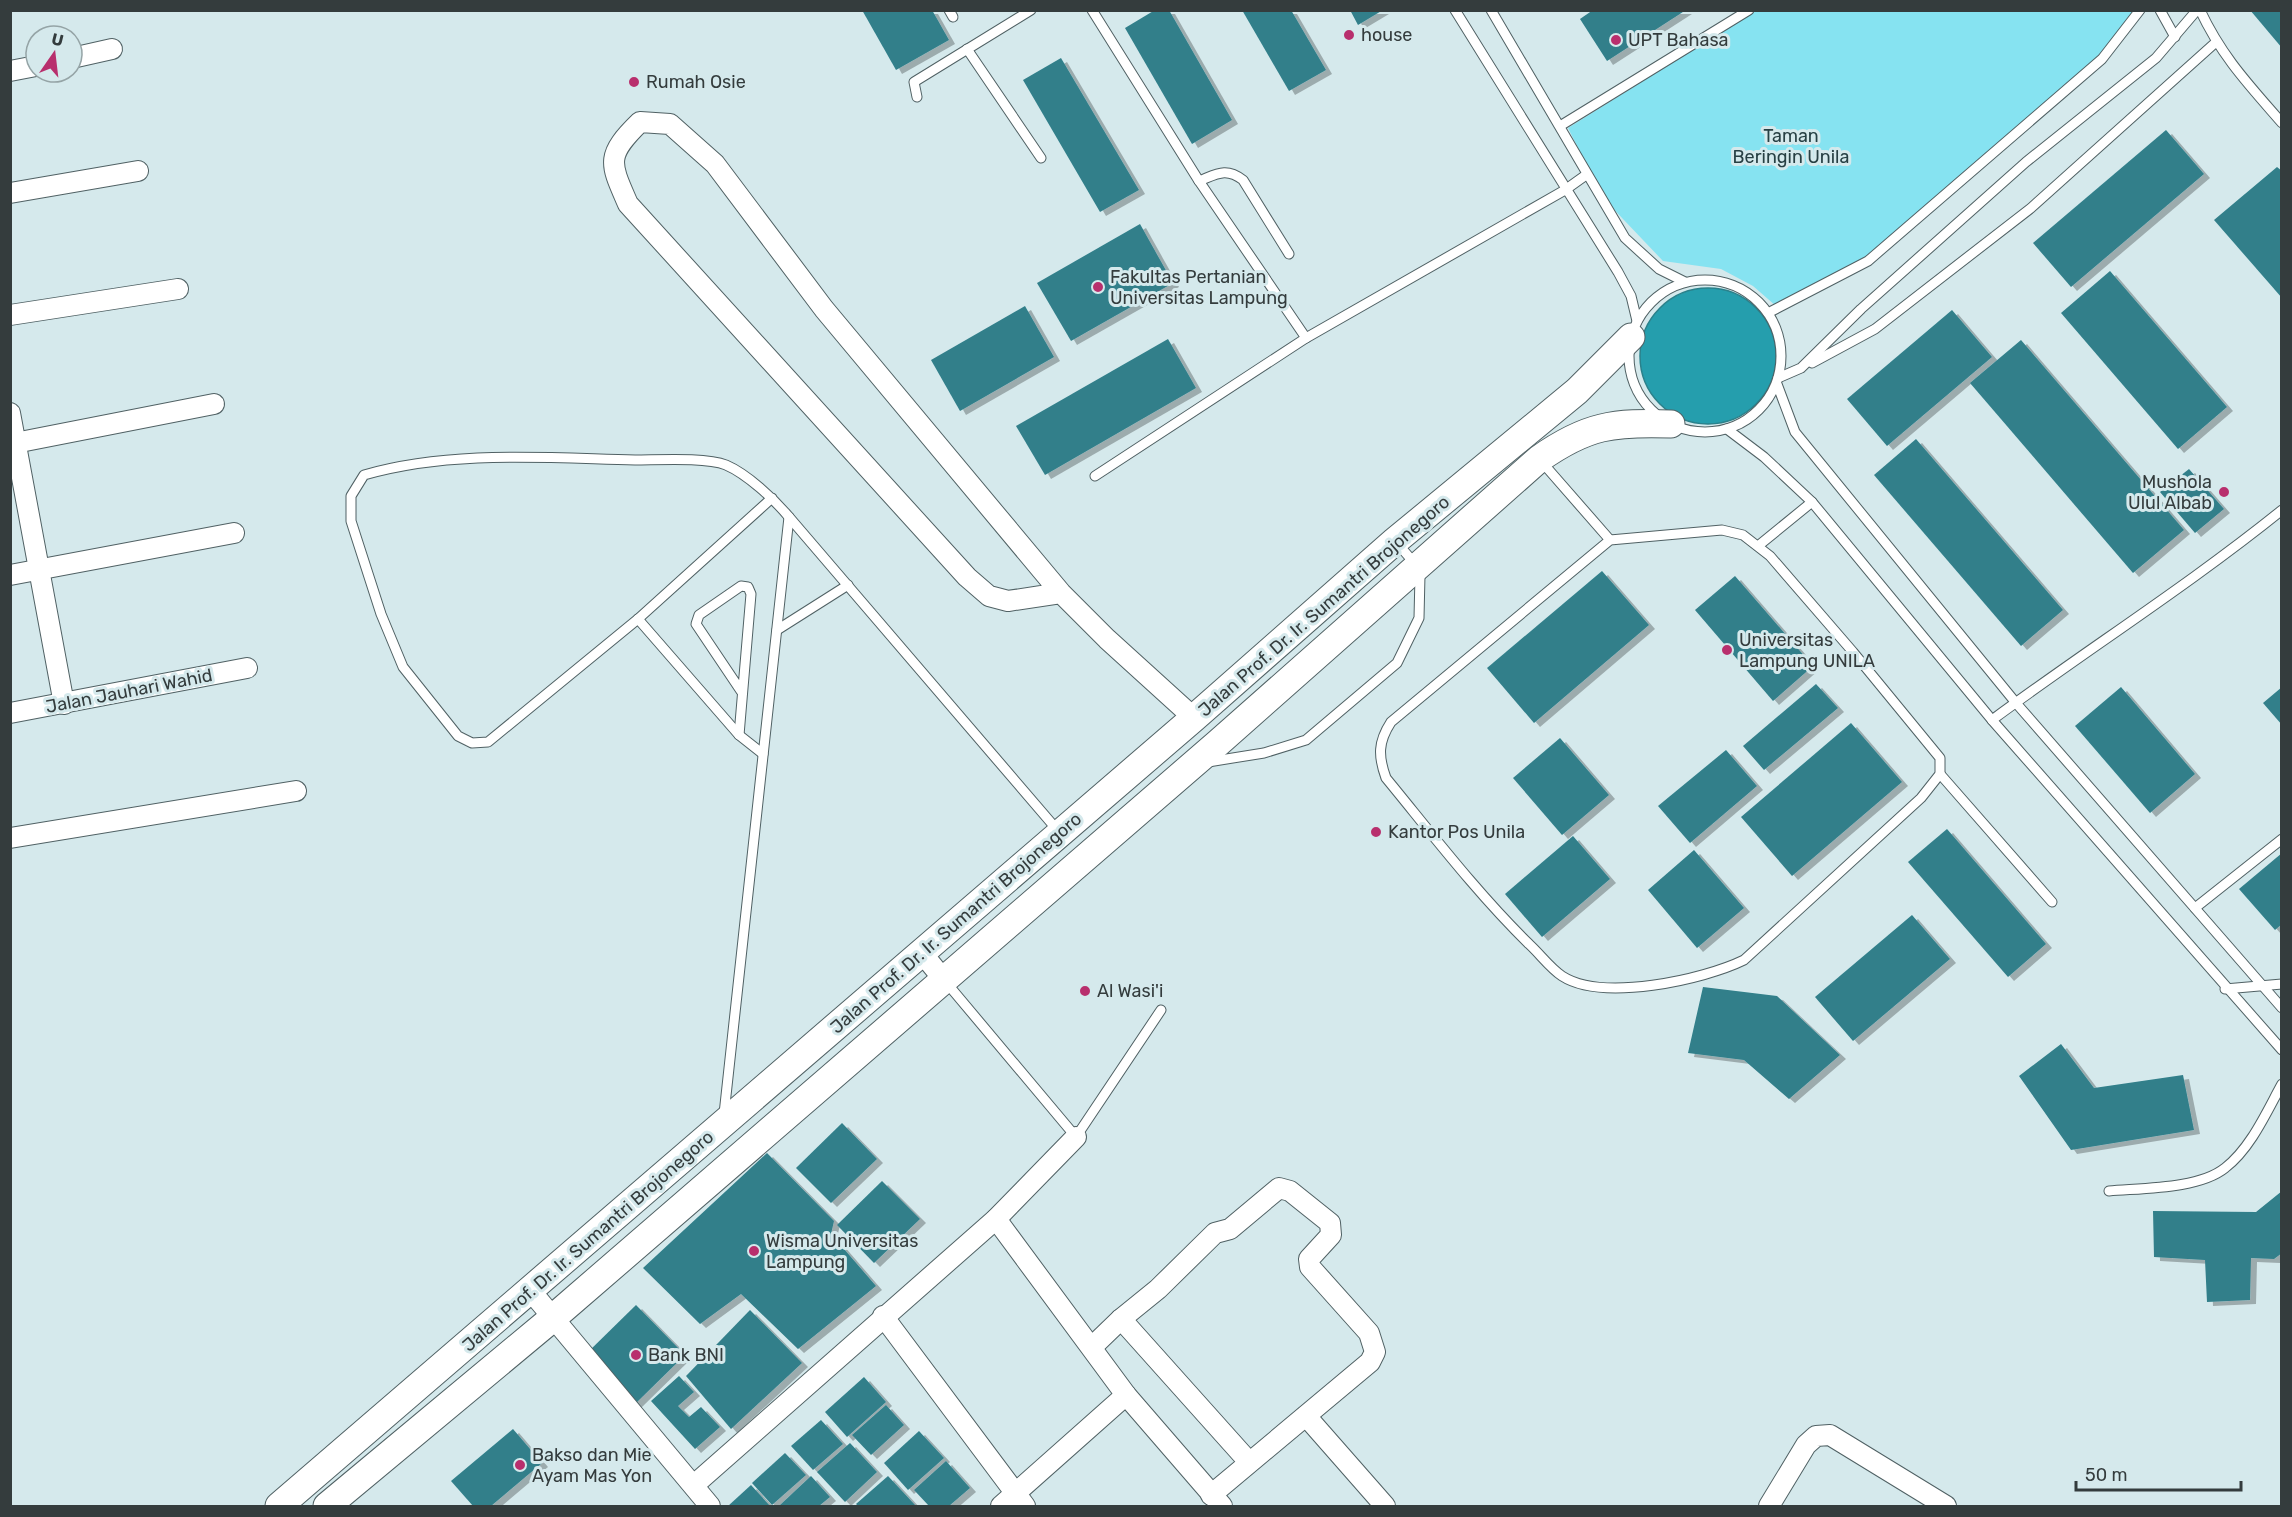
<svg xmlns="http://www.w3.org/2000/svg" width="2292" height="1517" font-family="Rubik,sans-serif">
<defs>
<filter id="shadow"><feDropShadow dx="6" dy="4" stdDeviation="0" flood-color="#0004"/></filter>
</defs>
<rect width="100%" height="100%" fill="#d5e9ec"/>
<polygon fill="#86e3f1" points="1755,11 2137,11 2099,59 1869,258 1776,306 1753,286 1721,269 1663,261 1603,198 1568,128"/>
<circle fill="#259ead" stroke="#2a818b" stroke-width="1.5" cx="1708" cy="356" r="68"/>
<g fill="#317f8a" filter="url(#shadow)">
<polygon points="862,10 932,10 949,40 896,70"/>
<polygon points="1155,10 1169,10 1232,120 1192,144 1125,28"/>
<polygon points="1242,10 1291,10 1326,70 1289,91"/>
<polygon points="1350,10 1383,10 1358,25"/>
<polygon points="1593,10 1686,10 1607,61 1580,19"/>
<polygon points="2250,10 2282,10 2282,48"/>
<polygon points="1061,58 1139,190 1100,212 1023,80"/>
<polygon points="2166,130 2204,174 2071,287 2033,243"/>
<polygon points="2277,167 2282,171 2282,298 2214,220"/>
<polygon points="1140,224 1173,283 1071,341 1037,283"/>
<polygon points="2110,271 2227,407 2178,449 2061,313"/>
<polygon points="1025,306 1054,357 960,411 931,360"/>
<polygon points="1952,310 1992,357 1887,446 1847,399"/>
<polygon points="1168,339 1196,388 1045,475 1016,426"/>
<polygon points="2021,340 2184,530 2133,573 1970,383"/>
<polygon points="1916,439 2063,610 2021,646 1874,475"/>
<polygon points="2189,469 2224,509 2195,533 2160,492"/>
<polygon points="1602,571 1649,625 1534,723 1487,668"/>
<polygon points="1735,576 1813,666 1773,701 1695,610"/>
<polygon points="1816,684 1838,708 1764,770 1743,746"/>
<polygon points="2121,687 2195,774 2150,813 2075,726"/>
<polygon points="2282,687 2282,725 2263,703"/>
<polygon points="1851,723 1902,782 1792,876 1741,817"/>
<polygon points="1560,738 1609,795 1562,835 1513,778"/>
<polygon points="1726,750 1757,786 1690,843 1658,806"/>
<polygon points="1947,829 2046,944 2008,977 1908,862"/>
<polygon points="1573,836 1610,879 1542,937 1505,894"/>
<polygon points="1694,850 1744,908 1697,948 1648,890"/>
<polygon points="2282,853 2282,924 2275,930 2239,889"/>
<polygon points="1912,915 1950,959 1853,1041 1815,997"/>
<polygon points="1703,987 1777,996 1840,1055 1789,1099 1744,1060 1688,1053"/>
<polygon points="2061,1044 2094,1088 2183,1075 2194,1130 2071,1150 2019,1076"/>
<polygon points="842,1123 877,1159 831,1203 796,1168"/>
<polygon points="767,1153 834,1221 831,1234 876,1286 798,1349 741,1294 700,1324 643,1268"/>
<polygon points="882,1181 920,1219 874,1263 837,1225"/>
<polygon points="2282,1191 2282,1253 2274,1259 2251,1258 2250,1300 2207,1302 2205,1260 2154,1257 2153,1211 2256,1212"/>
<polygon points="636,1305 685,1355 635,1404 586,1354"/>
<polygon points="750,1310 802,1363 731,1429 686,1376"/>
<polygon points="679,1376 694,1392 678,1406 689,1417 701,1407 720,1427 695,1449 651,1401"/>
<polygon points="864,1377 886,1402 847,1437 825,1412"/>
<polygon points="886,1405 904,1425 871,1455 852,1435"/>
<polygon points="821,1420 843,1444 813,1470 791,1446"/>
<polygon points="513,1429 542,1463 491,1506 473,1506 451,1481"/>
<polygon points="919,1431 944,1458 908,1490 884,1463"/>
<polygon points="850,1443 877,1472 845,1502 817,1472"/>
<polygon points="785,1453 806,1475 772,1505 752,1483"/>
<polygon points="946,1461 970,1488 949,1506 929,1506 914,1490"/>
<polygon points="811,1476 830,1497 819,1506 779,1506"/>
<polygon points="888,1476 916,1506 858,1506 856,1504"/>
<polygon points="751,1485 770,1506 728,1506"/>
</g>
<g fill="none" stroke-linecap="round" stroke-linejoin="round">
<defs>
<g id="lane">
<polyline points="949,10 953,17"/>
<polyline points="1092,10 1199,181 1306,338 1565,190 1586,175"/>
<polyline points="1455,10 1618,272 1631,296 1637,321"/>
<polyline points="1491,10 1625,238 1659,269 1685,282"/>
<polyline points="2160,10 2175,37"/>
<path d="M2200 10C2222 57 2249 85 2282 123"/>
<polyline points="967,49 1041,158"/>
<polyline points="917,97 914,82 1031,10"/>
<polyline points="1560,126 1749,10"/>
<path d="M1199 181C1217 174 1226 167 1243 180L1289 254"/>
<circle cx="1705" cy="356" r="76"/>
<polyline points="1768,313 1868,261 2102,59 2140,10"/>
<polyline points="1812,363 1875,329 2031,208 2215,43"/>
<polyline points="1778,378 1801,368 1861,309 2026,162 2156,58 2197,10"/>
<polyline points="1777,384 1795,432 2016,703 2282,1008"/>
<polyline points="1727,429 1764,457 1812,502 1992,720 2282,1050"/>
<polyline points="1541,461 1610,540"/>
<polyline points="1095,476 1306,338"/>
<path d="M772 498 638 619 488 742 472 743 458 736 403 667 381 614 351 521V496L364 475C451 450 545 458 635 460 658 460 706 457 726 465 747 474 774 499 789 517L1059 832"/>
<path d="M1722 530 1743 535 1770 556 1853 652 1940 758V774L1921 798 1744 960C1703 980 1602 1002 1562 976 1550 968 1540 954 1529 944 1477 893 1432 834 1386 778 1378 756 1378 742 1391 722L1610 540Z"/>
<polyline points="1758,546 1812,502"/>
<polyline points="638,619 739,735 763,754"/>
<polyline points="777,630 848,585"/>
<path d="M1992 720C2088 649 2189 585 2282 510"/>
<polyline points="739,735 751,594 748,587 741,586 699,615 696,624 741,691"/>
<polyline points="1208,762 1264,753 1306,740 1397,663 1419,618 1420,575 1417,566 1397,543"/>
<polyline points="1940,774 2052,902"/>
<polyline points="2195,908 2282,839"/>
<polyline points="945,981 1076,1137 1161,1010"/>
<polyline points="2225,989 2282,984"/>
<polyline points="724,1114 789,517"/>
<path d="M2109 1191C2142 1188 2199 1189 2225 1168 2251 1148 2267 1111 2282 1084"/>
</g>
<g id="street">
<polyline points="72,58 112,49"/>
<polyline points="10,71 36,66"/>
<polyline points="10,193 138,171"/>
<polyline points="10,315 178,289"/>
<polyline points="10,413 64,704"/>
<polyline points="15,443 214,404"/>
<polyline points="10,575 234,533"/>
<path d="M1061 593 1008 601 989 596 967 577 628 204C610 163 605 156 640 122L670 124 715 164 824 309 1061 593 1107 639 1194 718"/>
<polyline points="10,713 247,668"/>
<polyline points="10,838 296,791"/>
<polyline points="922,953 944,980"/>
<polyline points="996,1219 1126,1395 1222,1506"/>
<polyline points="530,1290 710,1506"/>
<polyline points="883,1316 1025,1506"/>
<polyline points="1121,1319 1249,1462"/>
<polyline points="1092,1347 1121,1319 1158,1289 1215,1233 1230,1229 1279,1188 1290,1191 1330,1223 1331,1235 1309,1259 1310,1267 1369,1333 1375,1352 1370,1362 1211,1495"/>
<polyline points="1306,1416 1385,1506"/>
<polyline points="694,1485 996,1219 1076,1137"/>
<polyline points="1001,1506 1126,1395"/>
<polyline points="1769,1506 1806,1445 1816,1436 1830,1435 1946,1506"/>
</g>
<g id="secondary">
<polyline points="279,1506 1194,718 1395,541 1577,391 1631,337"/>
<path d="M327 1506 554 1317 1218 743 1539 459C1587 425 1614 422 1671 424"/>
</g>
</defs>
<use href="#lane" stroke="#506164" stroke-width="11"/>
<use href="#street" stroke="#506164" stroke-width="22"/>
<use href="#secondary" stroke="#506164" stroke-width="29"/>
<use href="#lane" stroke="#fff" stroke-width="9"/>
<use href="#street" stroke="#fff" stroke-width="20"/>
<use href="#secondary" stroke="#fff" stroke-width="27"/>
</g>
<g fill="#b82f6d" stroke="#d5e9ec" stroke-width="2">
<circle cx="1349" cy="35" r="6"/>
<circle cx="1616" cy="40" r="6"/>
<circle cx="634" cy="82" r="6"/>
<circle cx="1098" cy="287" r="6"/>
<circle cx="2224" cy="492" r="6"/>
<circle cx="1727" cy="650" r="6"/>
<circle cx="1376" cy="832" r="6"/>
<circle cx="1085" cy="991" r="6"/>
<circle cx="754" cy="1251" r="6"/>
<circle cx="636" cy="1355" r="6"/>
<circle cx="520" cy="1465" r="6"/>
</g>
<g text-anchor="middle" stroke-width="6" stroke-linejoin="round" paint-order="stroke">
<g font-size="18" fill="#343c3d" stroke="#d5e9ec" text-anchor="start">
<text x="1361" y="41">house</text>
<text x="1628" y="46">UPT Bahasa</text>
<text x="646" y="88">Rumah Osie</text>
<text x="1110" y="283">Fakultas Pertanian<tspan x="1110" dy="21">Universitas Lampung</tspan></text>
<text x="2212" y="488" text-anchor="end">Mushola<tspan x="2212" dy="21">Ulul Albab</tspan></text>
<text x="1739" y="646">Universitas<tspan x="1739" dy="21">Lampung UNILA</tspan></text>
<text x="1388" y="838">Kantor Pos Unila</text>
<text x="1097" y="997">Al Wasi'i</text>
<text x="766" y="1247">Wisma Universitas<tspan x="766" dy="21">Lampung</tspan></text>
<text x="648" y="1361">Bank BNI</text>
<text x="532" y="1461">Bakso dan Mie<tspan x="532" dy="21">Ayam Mas Yon</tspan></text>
</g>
<g font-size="18" fill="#274044" stroke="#d5e9ec">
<text x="1791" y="142">Taman<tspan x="1791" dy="21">Beringin Unila</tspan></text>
</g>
<g font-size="18" fill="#343c3d" stroke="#d5e9ec">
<text transform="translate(1324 606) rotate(-41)" y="6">Jalan Prof. Dr. Ir. Sumantri Brojonegoro</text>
<text transform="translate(129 691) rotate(-11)" y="6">Jalan Jauhari Wahid</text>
<text transform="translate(956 923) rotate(-41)" y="6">Jalan Prof. Dr. Ir. Sumantri Brojonegoro</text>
<text transform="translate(588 1241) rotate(-41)" y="6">Jalan Prof. Dr. Ir. Sumantri Brojonegoro</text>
</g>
</g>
<rect width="2292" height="1517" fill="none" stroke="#343c3d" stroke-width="24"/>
<g transform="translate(54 54) rotate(14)"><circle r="28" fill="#d5e9ec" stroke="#95a4a6" stroke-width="1.5"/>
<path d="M0-4.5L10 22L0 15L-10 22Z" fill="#b82f6d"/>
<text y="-9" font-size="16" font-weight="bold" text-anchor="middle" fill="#343c3d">U</text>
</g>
<path d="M2076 1481v9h165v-9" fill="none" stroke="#343c3d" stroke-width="3"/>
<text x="2085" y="1481" font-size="18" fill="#343c3d" stroke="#d5e9ec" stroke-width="4.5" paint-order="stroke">50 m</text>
</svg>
